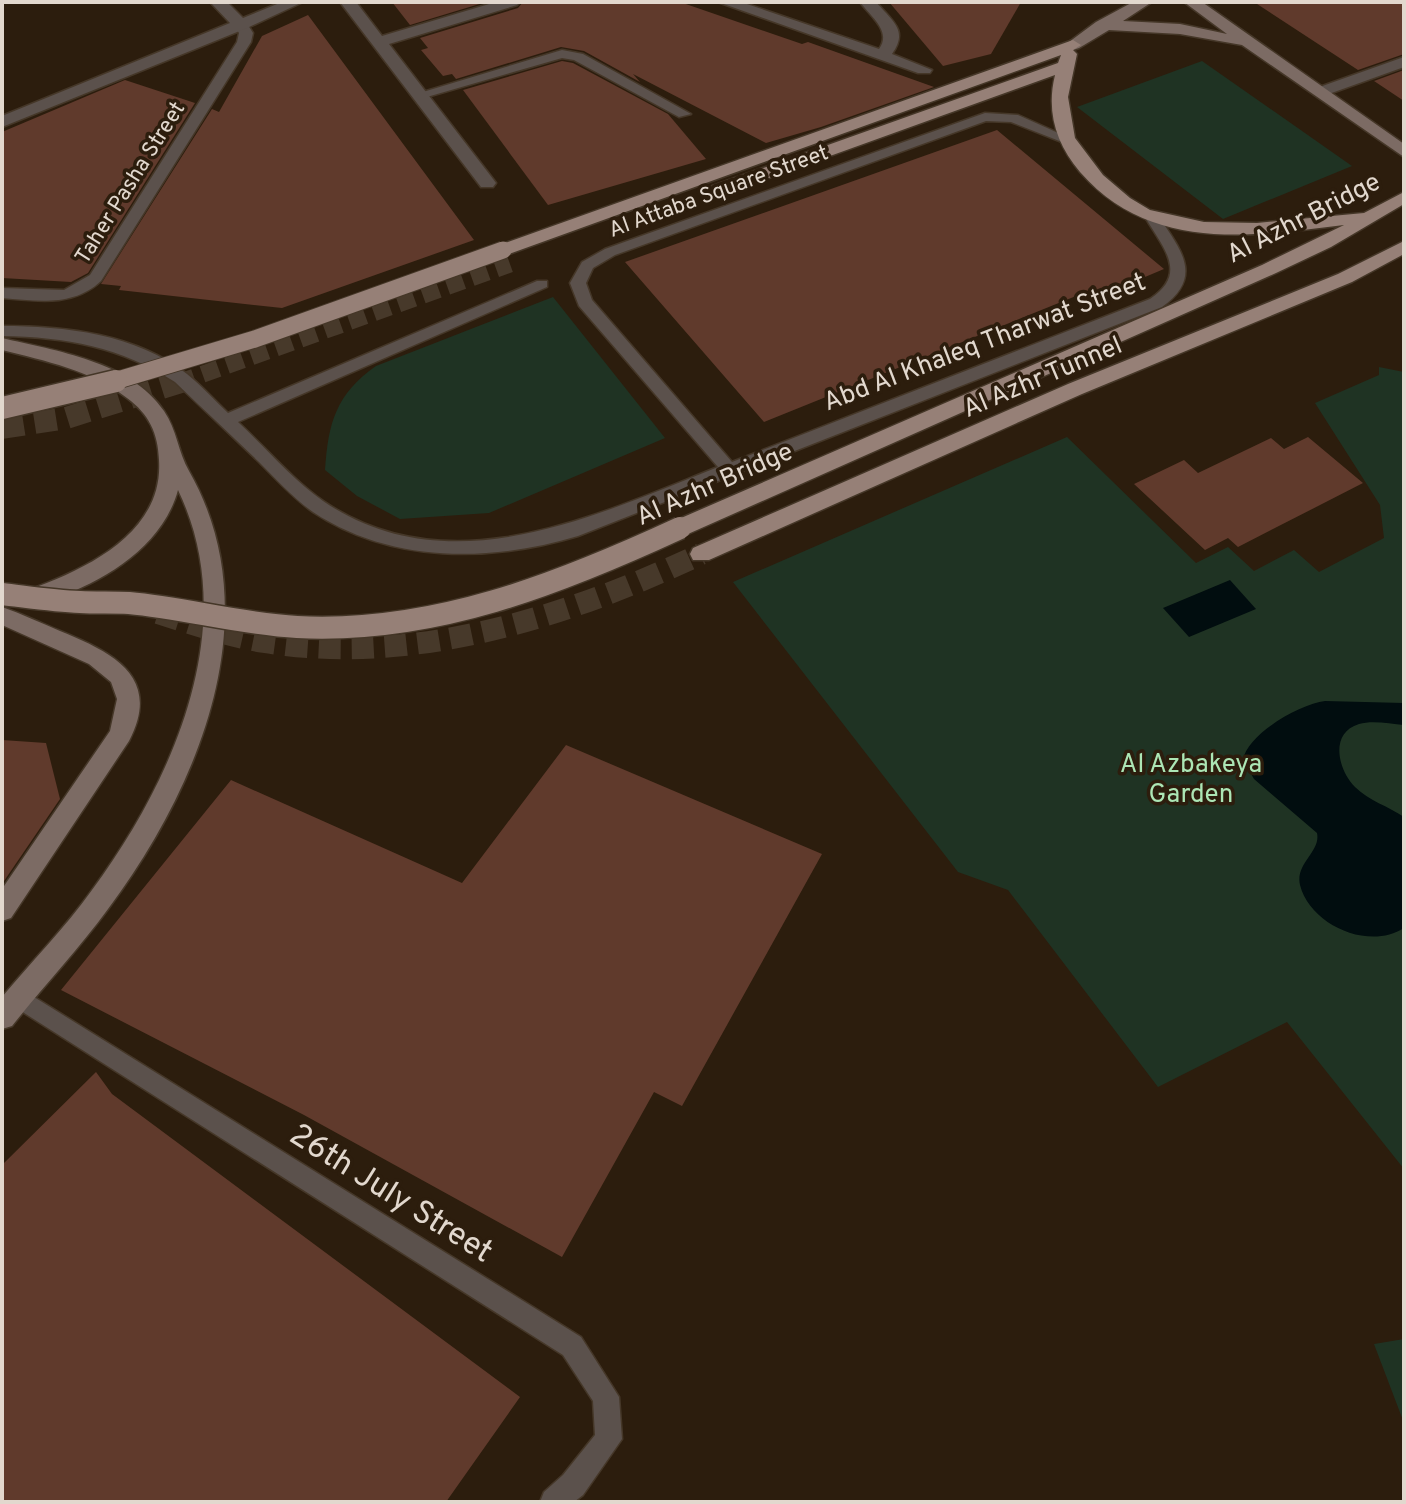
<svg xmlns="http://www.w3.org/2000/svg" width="1406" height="1504" font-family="Overpass,sans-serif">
<rect width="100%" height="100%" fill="#2c1d0d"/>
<g fill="#1f3323">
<polygon points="1202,61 1352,166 1223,219 1077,107"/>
<path d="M553 297 665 438 489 513 400 519 357 496 325 470C328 423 336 394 376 366Z"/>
<polygon points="1379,367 1404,372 1404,1169 1287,1022 1158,1087 1008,890 958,872 733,582 1067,437 1196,563 1228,547 1254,571 1294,550 1319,572 1384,538 1380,505 1315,403 1379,375"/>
<polygon points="1404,1339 1404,1423 1374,1344"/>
</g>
<g fill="#010d0f">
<polygon points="1230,580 1256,609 1189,637 1163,608"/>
<path d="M1325 701 1404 703V725C1390 724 1373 720 1359 724 1329 733 1338 770 1355 787 1369 801 1388 806 1404 817V928C1369 951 1310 925 1300 885 1295 863 1321 852 1317 833L1254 779 1243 760C1247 734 1300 704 1325 701Z"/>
</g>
<g fill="#603a2c">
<polygon points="392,2 486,2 410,25"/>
<polygon points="523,2 680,2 802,44 808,42 934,87 821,127 766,143 633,74 640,82 584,51 561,47 456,79 452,74 443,76 421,50 428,48 420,38 518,8"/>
<polygon points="889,2 1021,2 991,54 943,66"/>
<polygon points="1254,2 1404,2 1404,54 1358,70"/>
<polygon points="308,15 474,240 282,308 119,290 121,286 101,284 212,109 219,112 262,36"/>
<polygon points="562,61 573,63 668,114 706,159 548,205 463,90"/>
<polygon points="1404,70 1404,101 1374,81"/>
<polygon points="125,80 195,103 88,273 71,282 2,278 2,132"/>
<polygon points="997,130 1164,269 1088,301 1081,294 764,422 625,262"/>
<polygon points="1308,437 1363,483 1238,547 1228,538 1205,550 1134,484 1184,460 1198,473 1271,438 1284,449"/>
<polygon points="2,740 46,743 60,799 2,884"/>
<polygon points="566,745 822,854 682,1106 654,1092 562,1257 304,1115 61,990 231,780 462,883"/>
<polygon points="96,1072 112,1094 520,1397 446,1502 2,1502 2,1165"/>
</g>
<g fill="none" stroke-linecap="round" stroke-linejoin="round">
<polyline stroke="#47392a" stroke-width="17" stroke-dasharray="17 9" stroke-linecap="butt" points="178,383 510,264"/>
<g stroke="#47392a" stroke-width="22" stroke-dasharray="22 11" stroke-linecap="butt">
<polyline points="2,428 66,418 184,381"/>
<path d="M158 613C193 624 228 636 264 642 414 666 567 617 701 554"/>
</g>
<defs>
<g id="lane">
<path d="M236 22H246L253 33 251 42 101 281C73 307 38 301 2 298V288L64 290 90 275 237 42 239 33 234 25Z"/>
<polygon points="562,50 583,54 691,114 679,117 574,60 562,58 420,99 413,95"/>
<path d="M985 113 1018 115 1074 140 1067 144 1011 122 986 121 615 255 593 268 586 283 592 300 732 462 1150 299C1189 273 1163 248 1145 217L1147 214H1157C1180 249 1205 276 1162 307L578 536C491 562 392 564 313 512 293 498 276 479 259 462 231 435 203 409 175 382 121 347 66 337 2 336V326C65 326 136 334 187 374 202 386 215 401 228 413L537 281H547V287L238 422C266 448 292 479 323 501 449 587 594 516 718 467L579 306 570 283 582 262 605 249Z"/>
<polygon points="18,987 581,1337 619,1397 622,1439 583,1495 574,1502 540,1502 544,1492 563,1475 595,1435 593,1401 563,1355 10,1004 7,997 10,990"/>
</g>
<g id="street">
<polygon points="210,2 227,2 243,18 282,2 303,2 247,28 2,127 2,116 230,23"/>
<polygon points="340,2 356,2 382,36 496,2 520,2 517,5 389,44 493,179 496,183 493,187 481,187"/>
<path d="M718 2H741L879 49C892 31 871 17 860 2H876C892 21 909 30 892 54L932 70 930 73H918Z"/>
<polygon points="1404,57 1404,67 1326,95 1320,97 1312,92 1314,89"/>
</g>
<g id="secondary">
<polygon points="1133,2 1152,2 1123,21 1180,24 1227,34 1184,2 1202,2 1404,144 1404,157 1242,45 1180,34 1109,30 1079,48 1073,50 1065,45 1096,22"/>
<path d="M2 338C56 351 130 361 164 411 177 430 178 452 189 471 271 615 199 787 108 909 78 950 43 987 12 1026L2 1029V997C32 961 65 928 92 890 174 779 243 624 178 490 163 545 107 580 56 598 44 602 32 609 20 605L17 599 20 593C80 572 164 536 159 460 158 433 149 414 127 398 91 370 45 361 2 350Z"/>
<path d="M2 607C22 614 41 623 60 631 111 652 163 676 129 741L11 918 2 921V889L110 731 117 699 111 682 89 664 2 625Z"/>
</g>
<g id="primary">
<path d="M1073 40 1081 45 1073 50 1077 54 1068 97 1075 138 1103 175 1130 198 1150 210 1204 222 1257 223 1364 213 1404 192V204L1331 247 1276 273 688 534H672L669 528 672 522 1262 265 1344 225C1249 237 1150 252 1080 172 1056 143 1046 112 1055 75L719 196H707L704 192 707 188 1058 63 1061 55 509 254 503 256 494 250 497 246Z"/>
<polygon points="1404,241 1404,254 1352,282 1082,394 709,560 693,560 690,554 693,548 1068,384 1338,274"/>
</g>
</defs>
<use href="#lane" stroke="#453728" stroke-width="3"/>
<use href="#street" stroke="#453728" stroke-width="3"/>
<use href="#secondary" stroke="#453728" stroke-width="3"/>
<use href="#primary" stroke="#453728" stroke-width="3"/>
<use href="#lane" fill="#5b514c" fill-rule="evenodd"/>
<use href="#street" fill="#5b514c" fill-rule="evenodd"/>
<use href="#secondary" fill="#7c6b64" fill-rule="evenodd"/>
<use href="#primary" fill="#968077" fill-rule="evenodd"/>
<defs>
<polyline id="primary-bridge-far1" points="108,383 255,339 503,250"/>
<g id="primary-bridge">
<polyline points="2,408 116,381"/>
<path d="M2 594C28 597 54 601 80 602 96 603 113 602 129 603 185 608 240 624 297 627 433 634 559 584 680 528"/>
</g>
</defs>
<use href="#primary-bridge-far1" stroke="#453728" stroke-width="19" stroke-linecap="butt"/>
<use href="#primary-bridge" stroke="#453728" stroke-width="25" stroke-linecap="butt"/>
<use href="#primary-bridge-far1" stroke="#968077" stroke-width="17"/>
<use href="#primary-bridge" stroke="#968077" stroke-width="22"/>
</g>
<g text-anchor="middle" stroke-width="7" stroke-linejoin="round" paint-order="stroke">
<g font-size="22" fill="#e2d8ce" stroke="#2c1d0d">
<text transform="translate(129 182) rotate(-58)" y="8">Taher Pasha Street</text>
<text transform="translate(718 190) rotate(-20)" y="8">Al Attaba Square Street</text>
</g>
<g font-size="26" fill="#e2d8ce" stroke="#2c1d0d">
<text transform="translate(1303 217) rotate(-27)" y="9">Al Azhr Bridge</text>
<text transform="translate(984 341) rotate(-21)" y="9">Abd Al Khaleq Tharwat Street</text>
<text transform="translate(1042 376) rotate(-23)" y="9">Al Azhr Tunnel</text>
<text transform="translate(714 483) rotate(-24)" y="9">Al Azhr Bridge</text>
</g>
<g font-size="26" fill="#ace6b5" stroke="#2c1d0d">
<text x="1191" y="772">Al Azbakeya<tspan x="1191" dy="30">Garden</tspan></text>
</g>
<g font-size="32" fill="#e2d8ce" stroke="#2c1d0d">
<text transform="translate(392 1192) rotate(32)" y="11">26th July Street</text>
</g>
</g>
<rect width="1406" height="1504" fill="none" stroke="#e2d8ce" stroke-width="8"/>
</svg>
